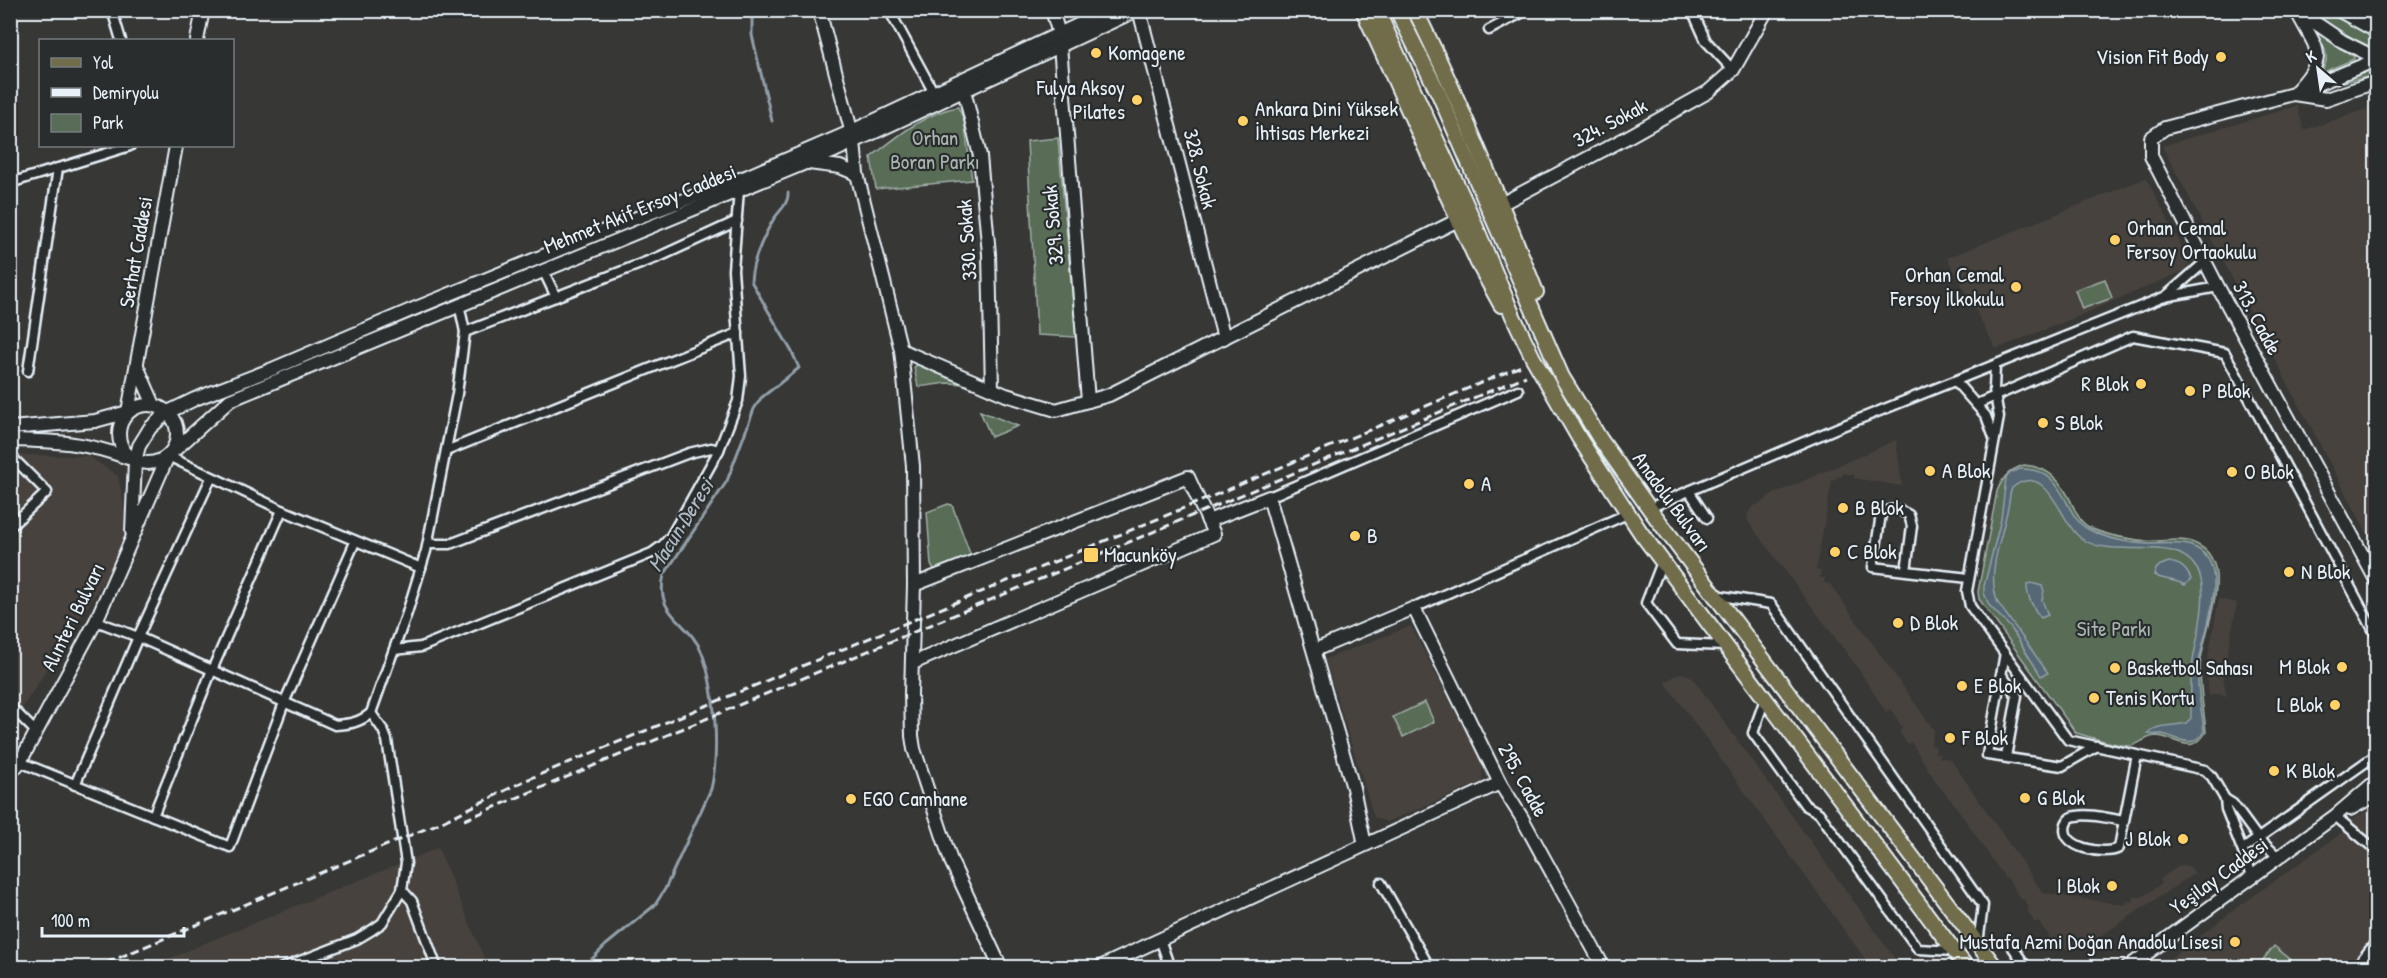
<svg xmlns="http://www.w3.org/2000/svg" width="2387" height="978" font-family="'Patrick Hand',sans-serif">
<rect width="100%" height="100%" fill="#373735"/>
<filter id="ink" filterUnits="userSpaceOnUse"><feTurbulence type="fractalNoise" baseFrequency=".0167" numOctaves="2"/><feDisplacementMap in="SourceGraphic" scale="12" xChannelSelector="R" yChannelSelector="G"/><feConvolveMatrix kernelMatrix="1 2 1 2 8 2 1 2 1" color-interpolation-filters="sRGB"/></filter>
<g filter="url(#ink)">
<g fill="#47433e">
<polygon points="2297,106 2304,130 2376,106 2376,550 2162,146"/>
<polygon points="2146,178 2189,260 2186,270 2081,315 1996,349 1947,258"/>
<polygon points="1896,440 1902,486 1854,478 1854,475 1843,473 1842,477 1837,476 1836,481 1832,480 1816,570 1821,571 1820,578 1825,578 1824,583 1830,584 1934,730 1931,745 1936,747 1935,753 1940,754 1939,757 1951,760 2043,893 2126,905 2127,901 2132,902 2133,897 2142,897 2161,884 2160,879 2180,865 2189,866 2195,873 2090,943 2090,946 2069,950 2059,947 2049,940 2049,936 2038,921 2035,923 2027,910 2029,907 2023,899 2021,900 2007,877 2005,878 1955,805 1938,785 1911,742 1907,744 1899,731 1903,729 1891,709 1886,712 1857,667 1747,520 1748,513 1754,506 1767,500 1767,497"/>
<polygon points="11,455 88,456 118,476 131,539 11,725"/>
<polygon points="2219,599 2237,603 2223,677 2227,696 2218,694 2209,696 2206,667"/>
<polygon points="1411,626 1482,763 1482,782 1387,822 1374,817 1325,659"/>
<polygon points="1680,673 1691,676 1901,967 1871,967 1665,682"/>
<polygon points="2376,806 2376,841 2351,820"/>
<polygon points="2343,832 2376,859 2376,932 2347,967 2158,968 2238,907"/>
<polygon points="438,848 488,967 149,968 198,946"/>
</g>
<g fill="#596c57" stroke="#a0aea8" stroke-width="1.5">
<polygon points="2309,11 2325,11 2375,37 2368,48"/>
<path d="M2309 24 2354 57V59L2324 72 2323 69C2333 52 2318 38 2309 24Z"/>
<polygon points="2372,65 2376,68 2376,75 2330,85"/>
<path d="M958 107 964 120 972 180 876 189 871 157C897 137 924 113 958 107Z"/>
<polygon points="1058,138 1076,337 1037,335 1027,141"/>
<polygon points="2105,279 2112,298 2082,309 2075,290"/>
<polygon points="919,364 966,384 947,383 918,387 914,367"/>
<polygon points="980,411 1018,426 991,437"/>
<path d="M2024 465C2052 467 2064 485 2075 510 2079 517 2081 523 2089 527 2105 536 2129 539 2147 541 2161 542 2175 538 2188 541 2243 555 2201 632 2200 668 2200 689 2204 711 2206 732 2192 757 2176 737 2157 736 2146 736 2140 744 2131 746 2124 747 2086 736 2076 733L1979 599 1978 592 1997 491C2003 477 2009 470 2024 465Z"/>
<polygon points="948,504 952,505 971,556 935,570 931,565 927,512"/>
<polygon points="1425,702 1434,722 1403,737 1393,717"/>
<polygon points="2274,946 2300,967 2260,967 2258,966"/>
</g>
<g fill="#576874" stroke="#919fa9" stroke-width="1.5">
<path d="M2020 469C2068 468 2062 516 2088 529 2106 539 2130 543 2150 544 2163 544 2179 542 2191 546 2236 561 2202 635 2198 667 2196 687 2202 711 2204 731 2194 751 2178 737 2162 734 2157 734 2152 735 2148 734 2156 723 2173 727 2186 723L2191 718C2191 701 2190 685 2192 668 2195 641 2211 593 2197 569 2175 532 2115 561 2082 539 2061 526 2048 458 2012 488L2010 494C2007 529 1984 569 1998 603L2048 673 2041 676 2011 628 1989 605 1984 593V586L2001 519 2006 478 2010 473Z"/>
<path d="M2169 562C2181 564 2186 568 2191 579L2185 585C2174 579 2162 580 2154 575 2156 566 2160 565 2169 562Z"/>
<path d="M2031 583 2042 586 2044 591 2042 600 2048 615 2041 618C2034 610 2026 595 2027 584Z"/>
</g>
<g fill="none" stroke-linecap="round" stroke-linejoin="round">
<g stroke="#919fa9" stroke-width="3">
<polyline points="752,10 752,35 772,121"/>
<path d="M583 968 606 945 655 905 665 889 711 789C720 752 715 688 702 653 689 620 654 616 664 575L727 481 754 409 761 398 799 368 792 352 751 281C752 262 763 238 772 222 777 212 789 205 788 193"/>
</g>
<defs>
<g id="street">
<polyline points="112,10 121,40"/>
<polyline points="889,10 934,93"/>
<polyline points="1692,10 1706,41 1733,70"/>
<polyline points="1489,30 1527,10"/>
<polyline points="10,183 130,146"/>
<polyline points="543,270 556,297"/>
<polyline points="2165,297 2205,262"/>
<polyline points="465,332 661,256 737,221"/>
<polyline points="1995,366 1994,389 1999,417 1967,591 1970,606 2068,740 2205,770 2212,777 2225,799 2226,809 2252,875"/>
<polyline points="28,371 58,168"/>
<polyline points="1956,382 1986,416 1994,438"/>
<polyline points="1977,404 2133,336 2225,353 2376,635"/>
<polyline points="446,451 738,333"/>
<polyline points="10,455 47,492 10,527"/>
<polyline points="168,456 282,510 421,568"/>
<polyline points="1689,491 1707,518"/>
<polyline points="1269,497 1518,390"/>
<polyline points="1649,508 1837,428 2164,297 2218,287"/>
<polyline points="428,544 450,544 689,453 711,448 719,450"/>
<polyline points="1662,562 1646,603 1677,644 1725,646"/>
<path d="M1906 571 1873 567 1881 514C1891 507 1899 509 1909 515L1912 526 1906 571 1969 578"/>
<polyline points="1715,595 1771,604 1983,905 1978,944"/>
<polyline points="1414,608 1627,514"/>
<path d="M96 621 138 637 335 725C349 724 359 723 371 713L407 613 426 551 457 394 465 332 459 304"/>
<polyline points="394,650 421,647 652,553 663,545 671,536 719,450 738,401 741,376 733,270 739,189"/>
<polyline points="2005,653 1987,755 2062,766 2097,746"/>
<polyline points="2001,674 2017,696 2006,757"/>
<polyline points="1765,699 1753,733 1805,805 1819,813 1918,949 1954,951"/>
<polyline points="10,706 36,732"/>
<polyline points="20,762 230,847 284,703 355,542"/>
<polyline points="75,785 138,637 211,478"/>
<polyline points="2225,799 2233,804 2258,838 2278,857"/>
<polyline points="153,816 212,670 282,510"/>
<polyline points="2335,816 2376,850"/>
<path d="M2124 821 2119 848C2105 856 2058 848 2066 824 2068 819 2072 816 2077 816 2091 813 2110 819 2124 821L2137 755"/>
<polyline points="2243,849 2376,755"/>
<polyline points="1381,883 1430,968"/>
<polyline points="402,890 412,901 437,968"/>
<polyline points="1160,939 1170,968"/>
<polyline points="2009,942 2027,968"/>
<polyline points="282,968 357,939 372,930 382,923 402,890 406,863 387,740 383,730 371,713"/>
<polyline points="2355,968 2376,942"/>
</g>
<g id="secondary">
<polyline points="819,10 854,141 857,174 901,350 913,466 914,585 911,694 912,736 914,749 951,861 1001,968"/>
<polyline points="1052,10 1059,34"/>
<polyline points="1139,10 1224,338"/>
<polyline points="2338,10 2376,31"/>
<polyline points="2298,11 2342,41 2376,58"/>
<polyline points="197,40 203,10"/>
<polyline points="1060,45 1088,401"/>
<polyline points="2376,60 2293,94 2165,128 2151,138 2151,156 2218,287 2376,580"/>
<polyline points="964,90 980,156 989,254 992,389"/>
<path d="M2296 91C2331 54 2316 50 2296 10"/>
<polyline points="2294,94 2326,99 2376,82"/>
<polyline points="809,163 840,167 857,174"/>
<polyline points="1501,204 1624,139 1708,92 1733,70 1767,10"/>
<polyline points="901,350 1006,395 1056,410 1109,395 1458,220"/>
<polyline points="137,366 154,405"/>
<circle cx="148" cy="434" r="29"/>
<polyline points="128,412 176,146"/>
<polyline points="10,428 95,421 128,412"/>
<path d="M10 440C56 441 85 442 128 458"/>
<polyline points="1208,521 1269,497 1353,788 1365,845"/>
<polyline points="132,532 135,461 139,446 150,428 168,412 195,399 270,370 411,310 631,220 748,176 850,132 1110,10"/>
<polyline points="1315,650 1414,608 1500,783 1522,818 1604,968"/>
<polyline points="913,663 1214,534 1188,477 914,585"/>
<polyline points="10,774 20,762 96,621 168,456 230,400 832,152 1137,10"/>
<polyline points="2350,809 2376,795"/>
<polyline points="1098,968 1500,783"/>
<polyline points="2127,968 2335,816 2376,781"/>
</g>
<g id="primary">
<polyline points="1363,10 1478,263 1501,305"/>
<polyline points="1377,10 1470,213 1513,316 1533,358 1579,438 1641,533 1967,968"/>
<polyline points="1397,10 1439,94 1562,377 1600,439 1649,508 1996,968"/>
<path d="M1415 10C1461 102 1498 197 1536 292"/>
</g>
</defs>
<use href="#street" stroke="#e8f1f8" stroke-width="13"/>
<use href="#secondary" stroke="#e8f1f8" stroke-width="16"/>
<use href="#primary" stroke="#e8f1f8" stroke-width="18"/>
<use href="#street" stroke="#2a2d2e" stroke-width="8"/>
<use href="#secondary" stroke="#2a2d2e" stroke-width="12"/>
<use href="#primary" stroke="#716d4b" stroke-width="14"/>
<g stroke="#e8f1f8" stroke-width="3" stroke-dasharray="9 4.5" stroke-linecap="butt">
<polyline points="464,820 1526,376"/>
<polyline points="94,968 444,821 524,781 1189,506 1521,366"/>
</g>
</g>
</g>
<g fill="#ffd166" stroke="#2a2d2e" stroke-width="2">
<circle cx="1096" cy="53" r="6"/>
<circle cx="2221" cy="57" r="6"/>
<circle cx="1137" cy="100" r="6"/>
<circle cx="1243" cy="121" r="6"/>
<circle cx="2115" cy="240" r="6"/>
<circle cx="2016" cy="287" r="6"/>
<circle cx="2141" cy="384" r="6"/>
<circle cx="2190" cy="391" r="6"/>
<circle cx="2043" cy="423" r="6"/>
<circle cx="1930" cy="471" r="6"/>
<circle cx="2232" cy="472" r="6"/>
<circle cx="1469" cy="484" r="6"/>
<circle cx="1843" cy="508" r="6"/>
<circle cx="1355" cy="536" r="6"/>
<circle cx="1835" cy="552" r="6"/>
<rect x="1083" y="547" width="16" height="16" rx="3"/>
<circle cx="2289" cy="572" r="6"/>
<circle cx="1898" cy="623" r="6"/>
<circle cx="2342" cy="667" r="6"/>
<circle cx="2115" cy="668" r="6"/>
<circle cx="1962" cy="686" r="6"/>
<circle cx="2094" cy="698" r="6"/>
<circle cx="2335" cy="705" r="6"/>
<circle cx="1950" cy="738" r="6"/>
<circle cx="2274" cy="771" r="6"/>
<circle cx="2025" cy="798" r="6"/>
<circle cx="851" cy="799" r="6"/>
<circle cx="2183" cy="839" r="6"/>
<circle cx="2112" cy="886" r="6"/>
<circle cx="2235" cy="942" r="6"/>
</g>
<g text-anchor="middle" stroke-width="4.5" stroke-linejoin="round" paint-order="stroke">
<g font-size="21" fill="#e8f1f8" stroke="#2a2d2e" text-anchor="start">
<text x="1108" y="60">Komagene</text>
<text x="2209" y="64" text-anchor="end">Vision Fit Body</text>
<text x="1125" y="95" text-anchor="end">Fulya Aksoy<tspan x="1125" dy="24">Pilates</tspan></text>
<text x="1255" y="116">Ankara Dini Yüksek<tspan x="1255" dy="24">İhtisas Merkezi</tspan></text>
<text x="2127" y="235">Orhan Cemal<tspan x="2127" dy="24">Fersoy Ortaokulu</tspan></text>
<text x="2004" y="282" text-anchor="end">Orhan Cemal<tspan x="2004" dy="24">Fersoy İlkokulu</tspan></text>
<text x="2129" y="391" text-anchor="end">R Blok</text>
<text x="2202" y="398">P Blok</text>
<text x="2055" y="430">S Blok</text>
<text x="1942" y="478">A Blok</text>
<text x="2244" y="479">O Blok</text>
<text x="1481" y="491">A</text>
<text x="1855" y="515">B Blok</text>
<text x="1367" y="543">B</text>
<text x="1847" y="559">C Blok</text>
<text x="1104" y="562">Macunköy</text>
<text x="2301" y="579">N Blok</text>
<text x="1910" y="630">D Blok</text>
<text x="2330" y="674" text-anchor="end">M Blok</text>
<text x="2127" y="675">Basketbol Sahası</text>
<text x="1974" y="693">E Blok</text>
<text x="2106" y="705">Tenis Kortu</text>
<text x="2323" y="712" text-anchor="end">L Blok</text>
<text x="1962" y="745">F Blok</text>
<text x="2286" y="778">K Blok</text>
<text x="2037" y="805">G Blok</text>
<text x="863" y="806">EGO Camhane</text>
<text x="2171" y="846" text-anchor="end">J Blok</text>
<text x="2100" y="893" text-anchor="end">I Blok</text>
<text x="2223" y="949" text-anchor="end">Mustafa Azmi Doğan Anadolu Lisesi</text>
</g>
<g font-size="21" fill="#e8f1f8" stroke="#2a2d2e">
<text transform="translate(1610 123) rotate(-28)" y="7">324. Sokak</text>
<text transform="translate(1200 169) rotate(76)" y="7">328. Sokak</text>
<text transform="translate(640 209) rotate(-22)" y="7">Mehmet Akif Ersoy Caddesi</text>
<text transform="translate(1053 225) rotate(-95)" y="7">329. Sokak</text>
<text transform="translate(967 240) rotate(-94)" y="7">330. Sokak</text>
<text transform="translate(136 252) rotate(-80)" y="7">Serhat Caddesi</text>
<text transform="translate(2257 318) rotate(62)" y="7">313. Cadde</text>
<text transform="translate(1672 502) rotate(54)" y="7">Anadolu Bulvarı</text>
<text transform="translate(73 617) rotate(-64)" y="7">Alınteri Bulvarı</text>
<text transform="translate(1523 780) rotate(61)" y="7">295. Cadde</text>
<text transform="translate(2219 876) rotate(-36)" y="7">Yeşilay Caddesi</text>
</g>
<g font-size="21" fill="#a8b5b0" stroke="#2a2d2e">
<text x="935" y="145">Orhan<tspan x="935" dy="24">Boran Parkı</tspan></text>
<text x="2114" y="636">Site Parkı</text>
</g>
<g font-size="22" font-style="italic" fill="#aebac3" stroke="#2a2d2e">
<text transform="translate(680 525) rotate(-58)" y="8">Macun Deresi</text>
</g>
</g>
<rect width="2387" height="978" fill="none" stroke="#2a2d2e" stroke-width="36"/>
<rect x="18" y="18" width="2351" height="942" fill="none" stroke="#e8f1f8" stroke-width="2" filter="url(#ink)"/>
<rect x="39" y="39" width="195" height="108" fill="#2a2d2e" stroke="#767b7f" stroke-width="1.5"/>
<rect x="51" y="58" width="30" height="9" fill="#716d4b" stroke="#767b7f" stroke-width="1.5"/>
<text x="93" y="69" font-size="18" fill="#e8f1f8">Yol</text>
<rect x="51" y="88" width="30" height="9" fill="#e8f1f8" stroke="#767b7f" stroke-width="1.5"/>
<text x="93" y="99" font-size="18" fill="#e8f1f8">Demiryolu</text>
<rect x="51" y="114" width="30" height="18" fill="#596c57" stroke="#767b7f" stroke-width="1.5"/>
<text x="93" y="129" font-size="18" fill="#e8f1f8">Park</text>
<g transform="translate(2318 69) rotate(331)" stroke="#2a2d2e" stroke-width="4.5" paint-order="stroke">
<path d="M0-4.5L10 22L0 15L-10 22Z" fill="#e8f1f8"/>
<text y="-9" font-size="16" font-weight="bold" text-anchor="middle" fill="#e8f1f8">K</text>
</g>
<path d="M42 927v9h142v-9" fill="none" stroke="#e8f1f8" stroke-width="3"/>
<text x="51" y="927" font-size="18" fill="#e8f1f8" stroke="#2a2d2e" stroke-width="4.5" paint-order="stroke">100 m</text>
</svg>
